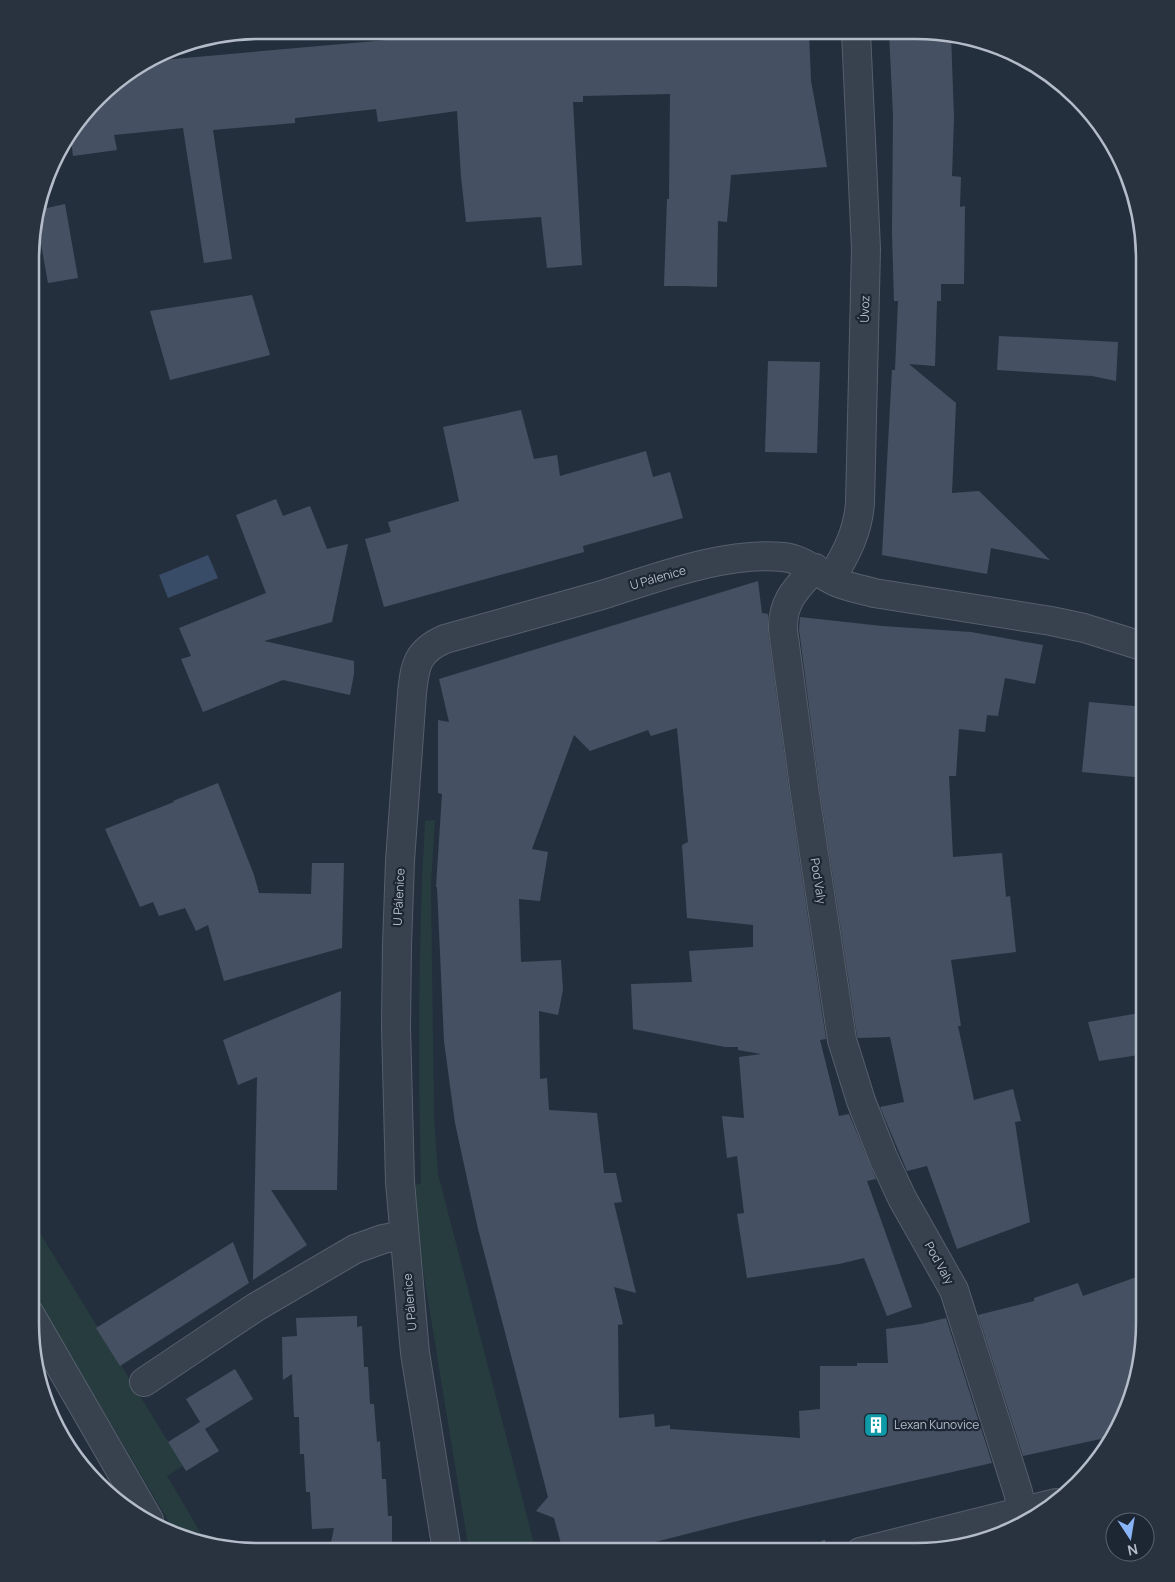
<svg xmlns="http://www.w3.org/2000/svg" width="1175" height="1582" font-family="Manrope,sans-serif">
<rect width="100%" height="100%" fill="#242f3e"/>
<g fill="#263c3f">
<path d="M435 820 431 885 434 1116 438 1174 536 1551H469L424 1276 413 1186 421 1183C418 1062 418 942 425 821Z"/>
<polygon points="30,1217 183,1466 167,1476 206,1542 173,1529 30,1286"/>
</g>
<polygon fill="#394c67" points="208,555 218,578 168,598 159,575"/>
<g fill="#455162">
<polygon points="489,31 809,32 811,81 827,167 731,175 727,222 718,221 717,287 684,286 664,286 667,199 669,199 670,94 583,96 583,102 573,102 582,265 547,268 541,217 466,222 461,177 457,111 378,122 376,109 295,118 295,123 213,130 232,259 204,263 183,128 114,135 117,150 73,156 70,132 108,86 151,61"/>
<polygon points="889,32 947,32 951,34 954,118 952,176 961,177 960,207 965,206 964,284 941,284 941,301 937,301 935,366 909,364 956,403 952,493 979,491 1050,560 991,548 987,574 882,555 892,370 895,370 898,301 894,301 892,232 893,115"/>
<polygon points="65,204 78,278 48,283 36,216 38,210"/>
<polygon points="252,295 270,355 170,380 150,311"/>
<polygon points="999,336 1118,342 1116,381 1092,376 997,370"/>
<polygon points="768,361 820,362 817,453 765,452"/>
<polygon points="521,410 534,459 557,455 560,476 646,451 653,477 670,472 683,518 583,546 584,552 384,607 365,539 391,532 388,522 459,501 443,427"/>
<polygon points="276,499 283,516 310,506 327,549 348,544 332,622 264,641 354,661 354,674 350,695 283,680 203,712 181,659 191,656 179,628 266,593 236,515"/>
<polygon points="758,581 762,613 768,614 768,632 790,796 826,1039 820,1040 839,1116 849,1114 876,1179 867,1181 912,1307 887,1316 864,1258 839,1264 747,1278 737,1214 744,1213 737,1156 727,1158 722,1116 744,1118 739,1057 761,1054 738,1050 738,1047 725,1047 633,1029 631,984 692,982 689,951 753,947 753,925 687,918 682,845 688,842 677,728 651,736 648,730 590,751 574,735 532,849 548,852 540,901 519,899 521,962 561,960 563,990 558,1015 539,1011 540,1079 547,1078 549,1110 597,1113 604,1173 616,1173 622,1202 614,1203 636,1293 614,1287 623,1324 618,1325 619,1418 654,1414 655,1427 670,1425 670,1429 800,1438 799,1411 820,1409 820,1366 857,1366 857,1363 888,1363 886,1329 921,1324 946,1318 992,1463 749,1518 620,1551 563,1551 554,1518 536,1511 548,1497 478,1229 455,1123 444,1041 437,887 436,887 442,794 438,793 438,720 449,722 439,679"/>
<polygon points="800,617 882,626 971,632 1043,645 1035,684 1005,678 998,716 987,715 985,732 959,729 956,776 949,776 953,857 1002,853 1006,897 1010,896 1016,952 951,960 961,1026 958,1026 974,1100 1013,1089 1021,1121 1015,1122 1030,1222 957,1249 927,1166 907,1171 880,1107 904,1102 890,1037 858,1038 857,1036 820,792 799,629"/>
<polygon points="1089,702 1145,707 1145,778 1082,772"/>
<polygon points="218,783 254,875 259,893 311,894 312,863 344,863 342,948 224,981 208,925 196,931 185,908 159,916 153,902 140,907 105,829 174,802 173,801"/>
<polygon points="341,991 337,1190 271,1190 307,1245 253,1280 257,1077 238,1085 223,1040"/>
<polygon points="1145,1012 1145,1054 1099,1061 1088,1022"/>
<polygon points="233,1242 249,1283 120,1366 96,1328"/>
<polygon points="1145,1274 1144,1339 1133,1397 1114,1436 1023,1456 978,1315 1034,1301 1034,1298 1078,1283 1083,1296"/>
<polygon points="357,1316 357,1327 362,1326 364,1367 368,1367 370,1404 374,1404 377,1442 380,1441 382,1479 386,1479 388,1516 392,1516 392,1551 342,1550 342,1548 330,1547 334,1528 312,1529 310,1492 306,1492 304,1454 300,1454 299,1417 294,1417 292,1374 283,1380 282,1337 297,1336 296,1318"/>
<polygon points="235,1369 253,1399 205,1429 219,1451 186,1471 168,1442 200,1422 186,1399"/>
</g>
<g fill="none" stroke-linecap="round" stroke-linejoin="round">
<defs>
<g id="minor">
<path d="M815 568C796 589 782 601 783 630L805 794 842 1040 861 1101 883 1157 902 1198 954 1290 1018 1492 1022 1511"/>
<path d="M831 579C846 554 858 532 860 503L866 249 856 32"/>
<polyline points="30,1314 149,1520"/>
<polyline points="144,1382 256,1307 355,1249 383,1239 404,1235"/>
<path d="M447 1551 415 1353 400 1182 396 1027 397 945 400 861 412 693C415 665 417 651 445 639 497 624 550 610 602 595 656 578 726 551 783 557 803 559 816 572 834 581 846 587 860 589 874 593L1051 621 1084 628 1145 647"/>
<polyline points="860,1552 1056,1503"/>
</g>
</defs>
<use href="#minor" stroke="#565f6c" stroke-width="30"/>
<g stroke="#44595c" stroke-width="3" stroke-dasharray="4 4" stroke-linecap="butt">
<polyline points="203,39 301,30"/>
<polyline points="791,1552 829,1540"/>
</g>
<use href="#minor" stroke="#38414e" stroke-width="28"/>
</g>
<defs>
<symbol id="building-square" viewBox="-11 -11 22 22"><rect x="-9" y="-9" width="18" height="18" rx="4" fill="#0f9aa8" stroke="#1d2633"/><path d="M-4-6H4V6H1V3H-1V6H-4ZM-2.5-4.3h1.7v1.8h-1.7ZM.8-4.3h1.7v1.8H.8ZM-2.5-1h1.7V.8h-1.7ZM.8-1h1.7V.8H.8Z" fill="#fff"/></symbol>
</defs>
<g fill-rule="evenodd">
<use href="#building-square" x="862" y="1411" width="28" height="28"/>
</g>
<g text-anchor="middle" stroke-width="4.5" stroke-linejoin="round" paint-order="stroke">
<g font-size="12" fill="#b4bcc9" stroke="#1d2633">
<text transform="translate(865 309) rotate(-89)" y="4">Úvoz</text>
<text transform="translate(658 578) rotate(-16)" y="4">U Pálenice</text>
<text transform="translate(818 881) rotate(81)" y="4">Pod Valy</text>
<text transform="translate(399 897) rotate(-87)" y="4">U Pálenice</text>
<text transform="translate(939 1263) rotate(61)" y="4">Pod Valy</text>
<text transform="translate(410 1302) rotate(-95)" y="4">U Pálenice</text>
</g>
<g font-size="12" fill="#b4bcc9" stroke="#1d2633" text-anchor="start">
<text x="894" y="1429">Lexan Kunovice</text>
</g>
</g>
<path d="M0 0H1175V1582H0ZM259 39H916A220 220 0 0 1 1136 259V1323A220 220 0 0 1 916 1543H259A220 220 0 0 1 39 1323V259A220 220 0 0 1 259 39Z" fill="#29323f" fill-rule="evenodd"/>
<path fill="none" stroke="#b4bcc9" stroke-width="2.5" d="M259 39H916A220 220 0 0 1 1136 259V1323A220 220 0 0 1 916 1543H259A220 220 0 0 1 39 1323V259A220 220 0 0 1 259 39Z"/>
<g transform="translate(1130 1537) rotate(168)"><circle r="24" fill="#1d2633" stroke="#59626f"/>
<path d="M0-4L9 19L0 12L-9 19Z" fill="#8ab4f8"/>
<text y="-8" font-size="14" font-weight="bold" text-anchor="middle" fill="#b4bcc9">N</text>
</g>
</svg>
